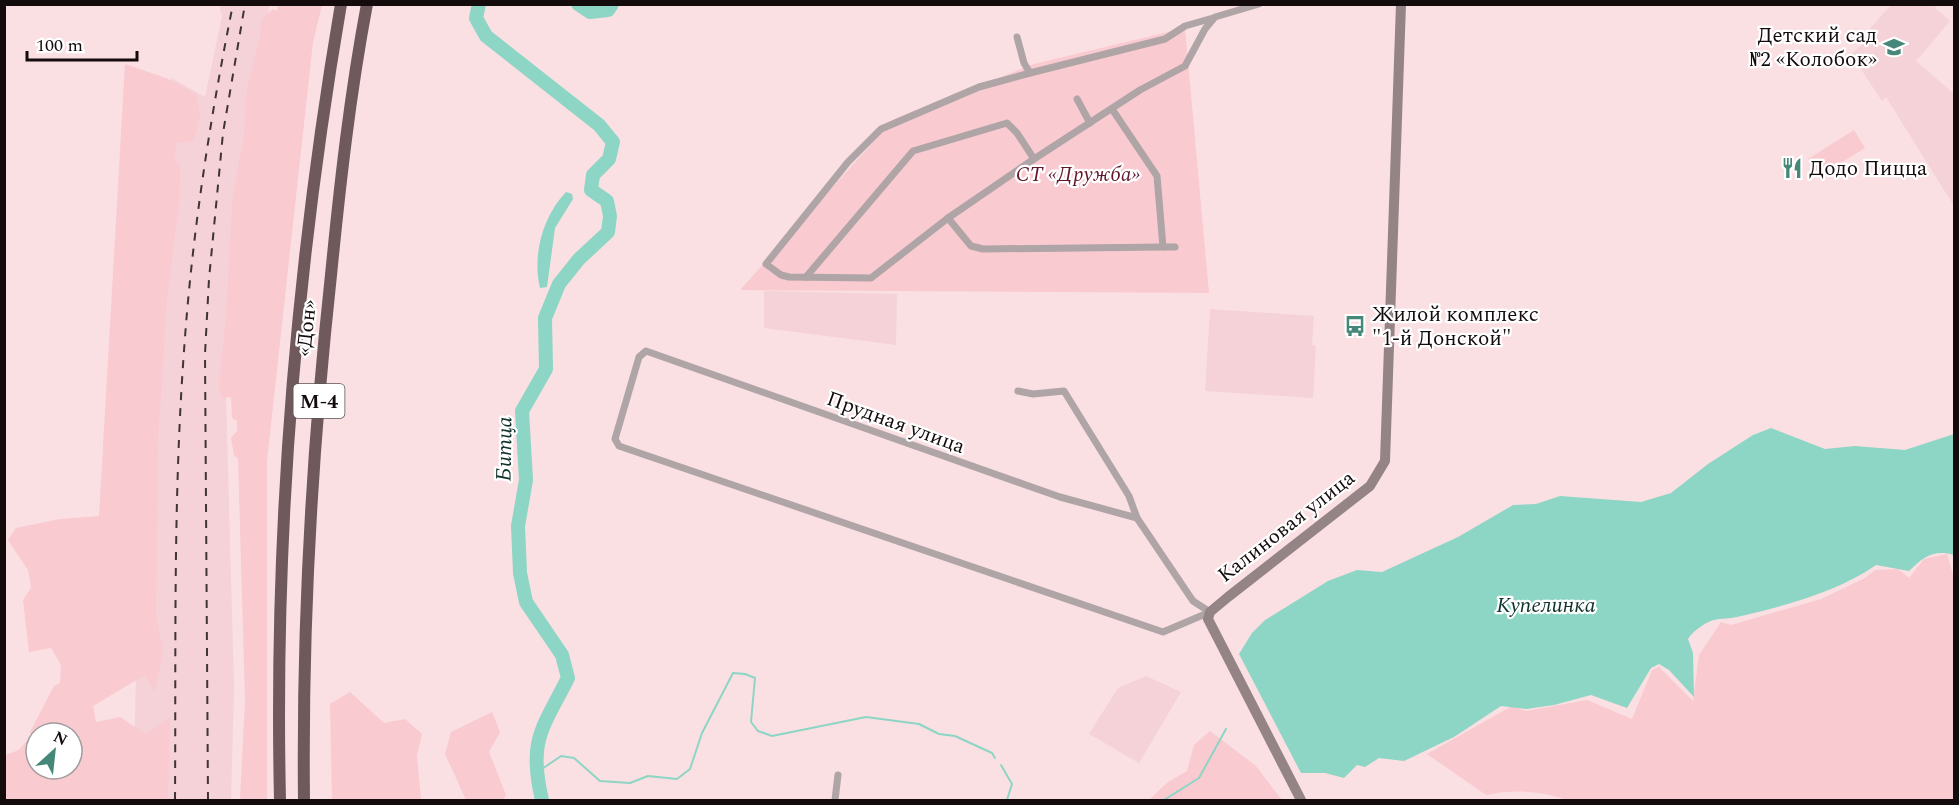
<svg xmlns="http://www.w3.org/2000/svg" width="1959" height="805" font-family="Spectral,serif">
<rect width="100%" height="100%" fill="#fae0e3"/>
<g fill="#f4d2d7">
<polygon points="219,5 270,5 265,28 225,360 234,687 231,800 133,800 144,348 171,78 205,97 222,16"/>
<polygon points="1891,5 1937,5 1935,8 1950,21 1916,61 1954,94 1954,206 1886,97 1882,101 1851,54 1868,40 1868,31"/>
<polygon points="764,291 897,294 896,345 764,328"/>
<polygon points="1210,309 1314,316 1312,345 1316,346 1313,398 1205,391"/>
<polygon points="1146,676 1181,692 1139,763 1089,734 1118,688"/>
</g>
<g fill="#f9cad0" fill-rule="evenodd">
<polygon points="278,5 322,5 313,42 267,461 267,800 240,800 245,700 238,459 234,455 231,438 237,431 237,421 232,418 231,397 222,398 219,387 226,317 233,194 244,136 247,88 260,38 261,20 273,9 277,11"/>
<polygon points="1185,28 1209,293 740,290 894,119 1034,64"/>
<path d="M125 64 166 78 196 94 200 117 193 141 177 143 174 160 180 163 179 203 167 298 158 442 156 616 163 650 155 692 145 675 93 706 96 722 120 717 146 734 170 717 168 800H5V755L19 750 31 736 30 732 54 686 60 683 61 665 51 648 29 652 23 600 31 588 28 570 8 540 16 528 60 519 99 516ZM36 733H72V769H36Z"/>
<polygon points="1854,130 1865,148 1820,176 1808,159"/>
<path d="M1947 554 1954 578V800H1568C1541 791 1514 789 1486 795L1427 754 1512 706 1526 711 1587 700 1632 719 1652 670 1659 667 1693 701 1699 655 1721 622 1731 625 1821 599 1865 578 1875 570 1898 569 1909 578 1924 559Z"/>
<polygon points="350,692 384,723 405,719 422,734 417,756 421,800 332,800 330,704"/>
<polygon points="492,712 500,732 489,752 506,795 503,800 466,800 445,754 451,732"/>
<polygon points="1210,731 1256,766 1282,800 1149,800 1168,782 1187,771 1194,745"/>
</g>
<g fill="#8dd5c4">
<path d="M566 192 572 194 573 199 555 228 547 287 540 288C532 255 543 216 566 192Z"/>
<path d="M1771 428 1825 449 1855 446 1905 450 1954 434V555C1934 549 1923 557 1909 571L1876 565C1836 593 1783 606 1737 617 1729 619 1721 618 1714 620 1704 623 1693 631 1688 639L1693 653 1694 697 1669 670 1659 664 1651 668 1627 708 1591 695 1554 705 1526 709 1501 706 1454 737 1404 761 1379 758 1365 767 1357 765 1344 778 1325 773H1301L1239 654 1252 633 1265 620 1328 581 1357 570 1382 572 1458 537 1513 505 1536 504 1560 496 1641 502 1671 493 1708 464 1753 435Z"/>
</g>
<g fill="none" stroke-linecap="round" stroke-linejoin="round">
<g stroke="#8dd5c4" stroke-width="2">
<polyline points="1001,765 1012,784 1007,800"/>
<polyline points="536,773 561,756 574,758 600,781 630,783 648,776 677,779 690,769 702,733 733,673 745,674 755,678 751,722 758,731 772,736 866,717 919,724 939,734 955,736 992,753 995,758"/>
<polyline points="1164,800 1199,778 1226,729"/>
</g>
<g stroke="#8dd5c4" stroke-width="14">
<path d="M479 4 476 18 486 36 599 125 613 142 609 159 593 175 591 190 607 201 610 216 608 232 579 259 559 284 545 318 546 369 522 411 526 480 518 526 520 573 526 602 562 655 568 678C542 729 528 741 542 800"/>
<polyline points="578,4 590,12 608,10 612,4"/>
</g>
<g stroke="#afa4a6" stroke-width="7">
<polyline points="1017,37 1024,63 1030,73 979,87 881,129 848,162 766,264 781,275 789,277 871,278 948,218 1034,159 1140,90 1185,66 1205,29 1215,17 1259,4"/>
<polyline points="1030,73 1165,39 1185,26 1213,18"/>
<polyline points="1077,99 1090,123"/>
<polyline points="1112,109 1157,176 1163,247 1175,247"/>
<polyline points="948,218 971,246 983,249 1163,247"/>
<polyline points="806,277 913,151 1007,123 1017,133 1034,159"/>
<polyline points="1018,391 1033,394 1064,391 1129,496 1137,518 1193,601 1210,612"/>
<polyline points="1137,518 1060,497 646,351 639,357 615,439 619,446 1163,632 1210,612"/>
<polyline points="835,800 838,775"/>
</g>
<polyline stroke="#948486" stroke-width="10" points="1301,800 1208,619 1210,612 1228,597 1370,486 1385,461 1401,4"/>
<g stroke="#6f595c" stroke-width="12">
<path d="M280 800C274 535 296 267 341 4"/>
<path d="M304 800C302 624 312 450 331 275 340 184 350 94 367 4"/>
</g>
<g stroke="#403436" stroke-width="2" stroke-dasharray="8 8" stroke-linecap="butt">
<path d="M175 800C176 651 173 500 184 351 192 234 210 119 233 4"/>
<polyline points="208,800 205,354 209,279 223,133 245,4"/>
</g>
</g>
<defs>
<symbol id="school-bare" viewBox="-9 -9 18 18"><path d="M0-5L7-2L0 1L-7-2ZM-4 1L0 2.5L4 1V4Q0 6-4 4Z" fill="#458778" stroke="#fff" stroke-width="2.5" paint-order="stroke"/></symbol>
<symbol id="restaurant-bare" viewBox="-9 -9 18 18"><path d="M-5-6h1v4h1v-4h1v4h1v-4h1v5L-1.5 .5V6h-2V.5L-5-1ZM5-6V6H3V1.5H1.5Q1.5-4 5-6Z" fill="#458778" stroke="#fff" stroke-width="2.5" paint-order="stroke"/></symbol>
<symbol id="bus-bare" viewBox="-9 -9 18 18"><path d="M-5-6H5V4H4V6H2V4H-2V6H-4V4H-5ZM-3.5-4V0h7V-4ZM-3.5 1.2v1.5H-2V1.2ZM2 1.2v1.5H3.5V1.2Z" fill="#458778" stroke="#fff" stroke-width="2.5" paint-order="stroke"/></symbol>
</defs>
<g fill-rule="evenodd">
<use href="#school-bare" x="1879" y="32" width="30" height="30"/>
<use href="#restaurant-bare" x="1777" y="153" width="30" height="30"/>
<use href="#bus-bare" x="1340" y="311" width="30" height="30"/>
</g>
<g text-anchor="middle" stroke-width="4.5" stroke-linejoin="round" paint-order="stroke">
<rect fill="#fff" stroke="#5a5456" stroke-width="1.5" x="293.5" y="384" width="51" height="34" rx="4.5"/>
<g font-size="20" font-weight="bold" fill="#140b0d">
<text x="319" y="408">М-4</text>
</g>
<g font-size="21" fill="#140b0d" stroke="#fff" text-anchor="start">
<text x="1877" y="42" text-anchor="end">Детский сад<tspan x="1877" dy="24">№2 «Колобок»</tspan></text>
<text x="1809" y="175">Додо Пицца</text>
<text x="1372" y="321">Жилой комплекс<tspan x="1372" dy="24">"1-й Донской"</tspan></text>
</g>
<g font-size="21" font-style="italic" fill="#62182c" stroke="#fff">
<text x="1078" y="181">СТ «Дружба»</text>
</g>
<g font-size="21" fill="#140b0d" stroke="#fff">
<text transform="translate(306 328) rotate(-84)" y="7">«Дон»</text>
<text transform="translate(896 422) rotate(20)" y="7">Прудная улица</text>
<text transform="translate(1286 526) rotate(-38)" y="7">Калиновая улица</text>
</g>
<g font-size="22" font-style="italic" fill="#10332c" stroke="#fff">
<text transform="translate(503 449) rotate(-89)" y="8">Битца</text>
<text x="1546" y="612">Купелинка</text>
</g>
</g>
<rect width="1959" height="805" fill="none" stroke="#140b0d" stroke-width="12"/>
<g transform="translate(54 751) rotate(27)"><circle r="28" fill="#ffffff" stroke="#a19d9e" stroke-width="1.5"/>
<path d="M0-4.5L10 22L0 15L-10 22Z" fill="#458778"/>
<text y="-9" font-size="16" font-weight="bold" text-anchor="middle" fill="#140b0d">N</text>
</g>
<path d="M27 51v9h110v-9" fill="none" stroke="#140b0d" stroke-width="3"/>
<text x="36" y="51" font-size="18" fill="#140b0d" stroke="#ffffff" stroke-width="4.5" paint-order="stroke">100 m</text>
</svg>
